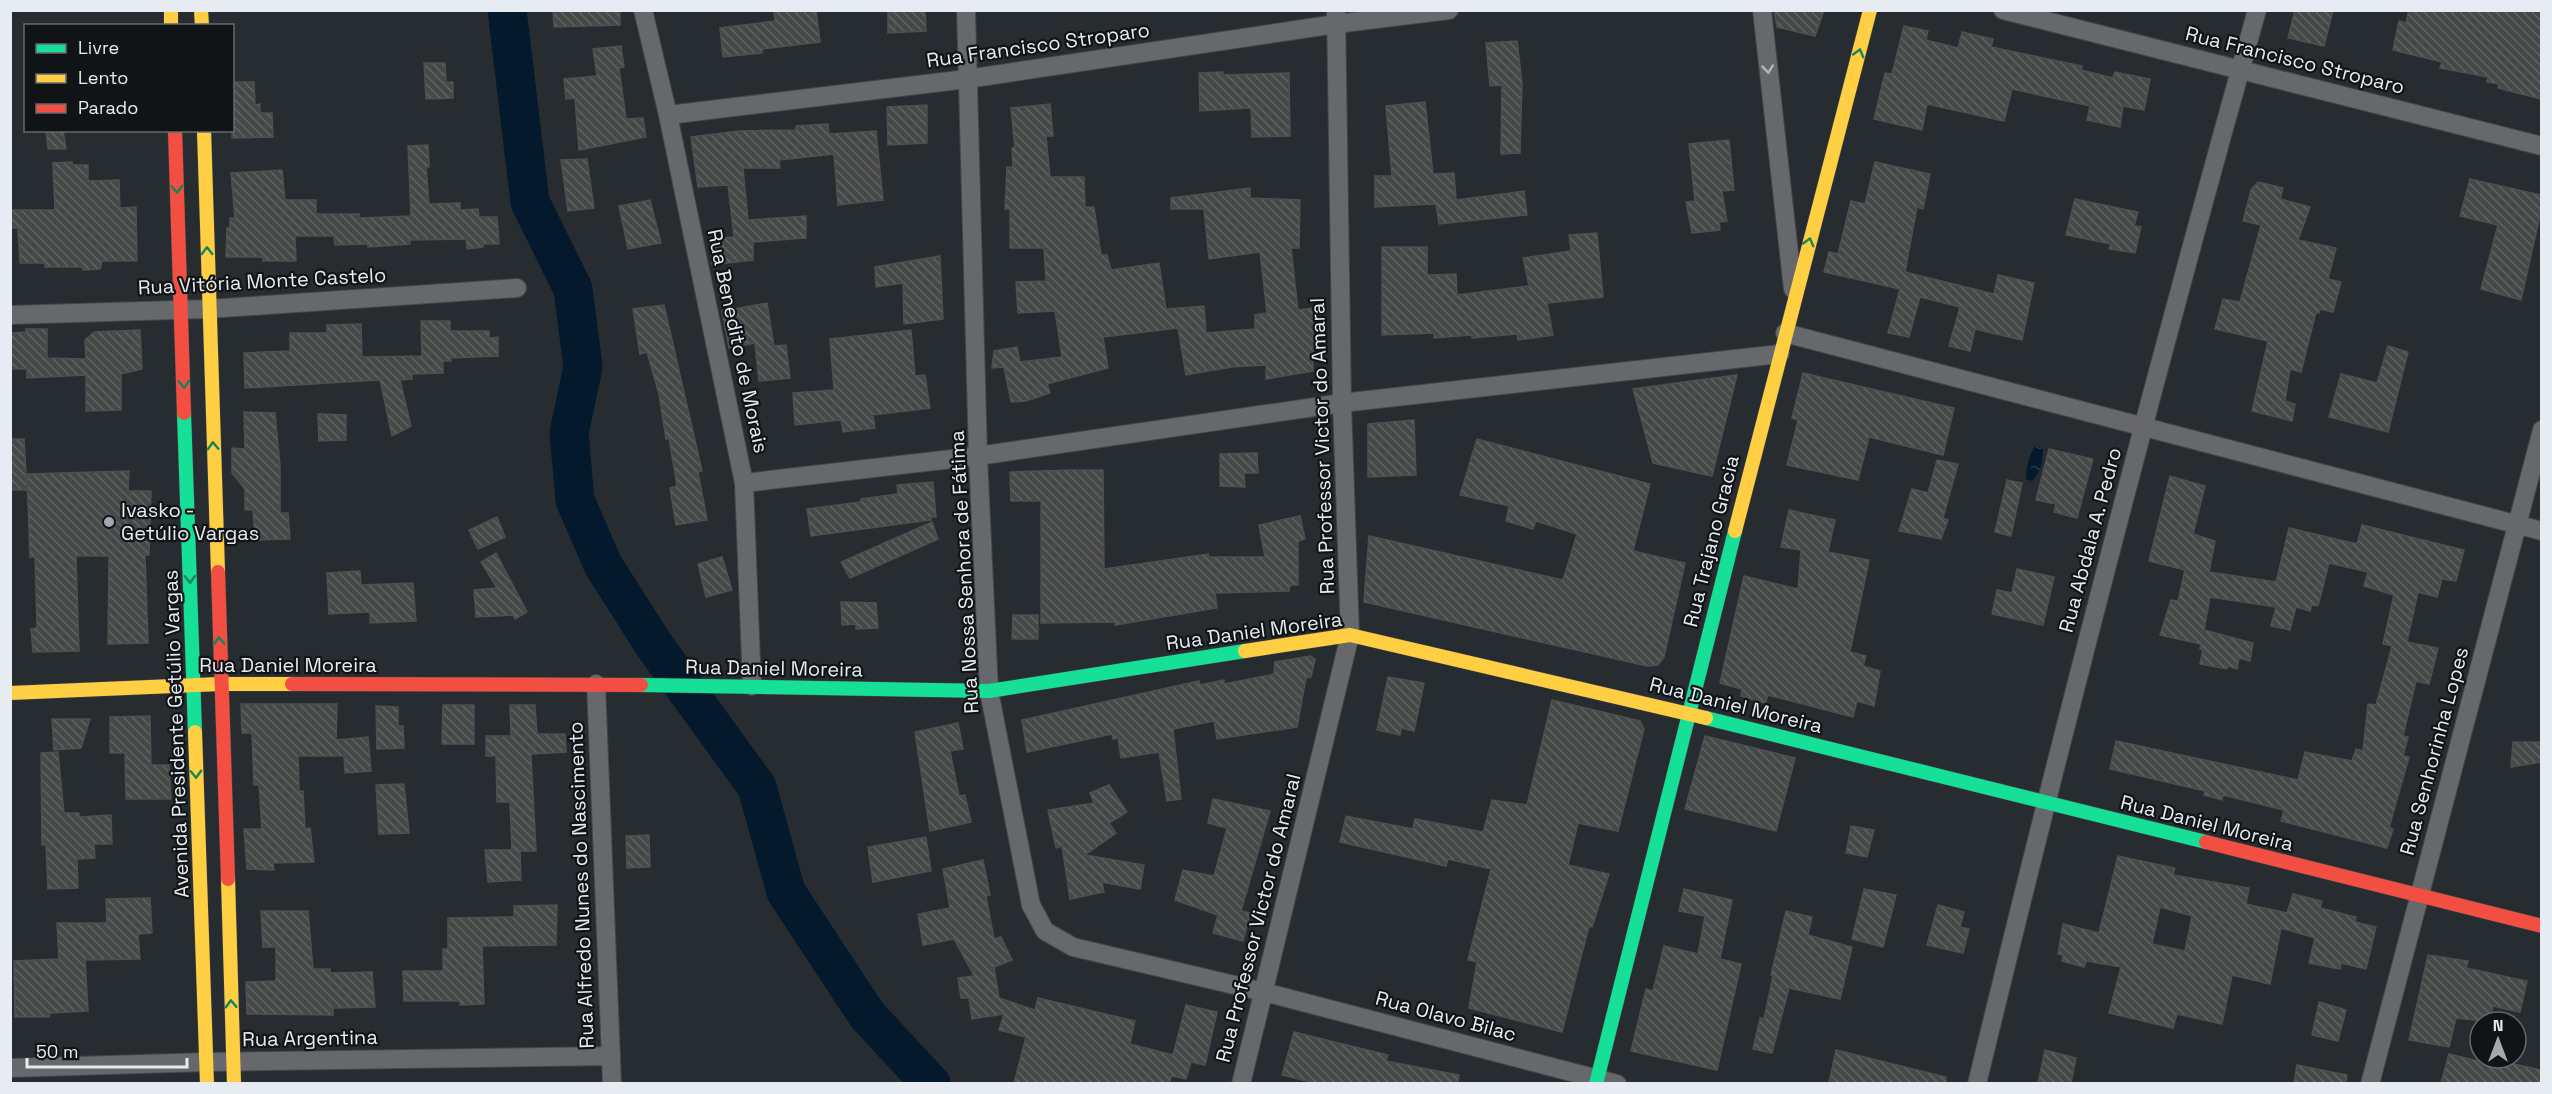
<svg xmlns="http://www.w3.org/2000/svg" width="2552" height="1094" font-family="'Space Grotesk',sans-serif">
<defs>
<pattern id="water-ripples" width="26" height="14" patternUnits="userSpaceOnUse" patternTransform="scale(1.5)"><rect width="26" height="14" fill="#04192b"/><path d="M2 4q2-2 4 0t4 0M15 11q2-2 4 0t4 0" fill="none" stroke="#293b4a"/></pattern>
<pattern id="building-back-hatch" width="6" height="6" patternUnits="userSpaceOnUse" patternTransform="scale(1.5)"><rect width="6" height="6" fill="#464948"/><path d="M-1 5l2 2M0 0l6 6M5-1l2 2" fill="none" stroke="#616363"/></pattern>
</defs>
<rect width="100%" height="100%" fill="#272c30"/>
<path fill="url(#water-ripples)" d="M2035 446 2043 448C2043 461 2041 472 2032 481L2026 479C2026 467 2029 456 2035 446Z"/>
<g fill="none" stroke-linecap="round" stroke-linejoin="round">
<polyline stroke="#04192b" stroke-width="39" points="507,10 530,202 573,289 583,367 569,433 575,500 603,565 654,645 757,787 786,892 867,1015 931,1084"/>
</g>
<g fill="url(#building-back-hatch)" stroke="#4e4f4f" stroke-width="1.5" fill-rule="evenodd">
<polygon points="553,10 620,10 620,25 554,27"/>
<polygon points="786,10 816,10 820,42 762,49 762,53 723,57 720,28 775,21 774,12"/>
<polygon points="888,10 925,10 926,31 888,33"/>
<polygon points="1774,10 1824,10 1815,36 1777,27"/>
<polygon points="2295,10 2333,10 2324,46 2288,38"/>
<polygon points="2409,10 2541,10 2541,99 2498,88 2499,84 2487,82 2488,77 2440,68 2442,62 2393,50 2399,21 2406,23"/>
<polygon points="1904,26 1928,31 1926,40 1958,48 1962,32 1993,39 1991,47 2082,66 2081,70 2113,78 2115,72 2150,79 2144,110 2123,106 2120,127 2087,120 2090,106 2012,89 2004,121 1927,104 1922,130 1874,119 1885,73 1892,74"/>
<polygon points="1517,41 1522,83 1520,153 1501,154 1502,85 1490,86 1486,43"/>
<polygon points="621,46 624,67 619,68 626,119 643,118 646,137 579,150 575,98 566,99 564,79 597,76 593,49"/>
<polygon points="424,63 445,63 446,82 453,82 453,98 426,99"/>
<polygon points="1223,72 1223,75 1289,73 1290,136 1252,137 1251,108 1200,111 1199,73"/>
<polygon points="232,82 254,82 255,105 260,104 260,113 272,113 273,137 232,138"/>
<polygon points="1425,102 1433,174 1454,173 1456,200 1524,191 1527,215 1439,224 1436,204 1375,207 1375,176 1392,176 1386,106"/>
<polygon points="1050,104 1053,136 1046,136 1050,177 1084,177 1085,207 1094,207 1101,255 1107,255 1111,270 1159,263 1166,309 1204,306 1206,333 1255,329 1255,315 1267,313 1260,252 1209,259 1204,209 1171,209 1171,198 1250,188 1250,198 1300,200 1299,248 1291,248 1298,310 1313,308 1313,371 1266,379 1266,365 1232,367 1186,375 1178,328 1103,337 1108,368 1047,384 1050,393 1026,401 1011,402 1004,367 992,368 994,351 1017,347 1020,362 1062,357 1055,311 1018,313 1016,282 1046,281 1044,248 1010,248 1010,209 1005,209 1007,167 1013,167 1012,148 1015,148 1011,108"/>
<polygon points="927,105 927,143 888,145 887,107"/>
<polygon points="828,124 829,134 876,131 883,200 838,205 834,154 779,160 780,168 743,168 748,220 806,216 806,238 753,242 753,260 712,265 711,239 734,237 728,185 698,187 691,137 740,131 796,130 796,126"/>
<polygon points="46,130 63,130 66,149 48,149"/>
<polygon points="1729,140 1734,190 1722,191 1727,221 1719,222 1720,230 1692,233 1686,202 1695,201 1689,144"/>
<polygon points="428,145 429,167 426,167 429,204 460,203 460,210 478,209 479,217 497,217 499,244 483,244 483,247 467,249 466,239 410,240 410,244 368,247 368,244 335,245 334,236 295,236 296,261 263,261 263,257 226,257 227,228 230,228 230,218 235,218 231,173 282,170 285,200 316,200 316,214 359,214 359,218 411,216 408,146"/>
<polygon points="587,159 594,208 568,211 561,160"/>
<polygon points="72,162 73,165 88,165 88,181 119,180 120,208 136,207 137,261 102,261 100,269 83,270 82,267 45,267 45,263 20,263 18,228 10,228 10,210 55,210 53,163"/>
<polygon points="1875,162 1930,174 1923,209 1917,207 1905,272 1994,294 1998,275 2034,283 2022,340 1975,329 1970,351 1949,346 1960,307 1920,297 1909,337 1888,333 1900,289 1824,272 1829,252 1838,254 1851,201 1865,204"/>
<polygon points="2470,179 2541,195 2541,211 2521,300 2481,289 2498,225 2460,216"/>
<polygon points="2258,182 2283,188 2280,199 2310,207 2298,240 2336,248 2328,279 2341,282 2333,312 2320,309 2319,313 2316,312 2301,372 2290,369 2285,401 2295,404 2292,421 2252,411 2268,341 2215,329 2223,299 2240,302 2261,225 2243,221 2251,190"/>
<polygon points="2075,199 2138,212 2134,226 2141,227 2135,253 2109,249 2111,244 2066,235"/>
<polygon points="650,200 661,243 628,249 619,206"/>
<polygon points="1597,233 1603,297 1547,303 1553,335 1518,340 1517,334 1472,338 1472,335 1434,338 1434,333 1382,335 1382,247 1427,247 1427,275 1456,274 1457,295 1529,286 1523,258 1571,251 1569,235"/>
<polygon points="940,256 943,319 904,324 903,283 876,287 875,267"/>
<polygon points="767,303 774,346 786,345 790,378 759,381 755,343 729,348 722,311"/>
<polygon points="664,305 702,471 698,472 707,520 676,525 670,488 677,486 669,438 666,439 659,394 647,352 640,354 633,309"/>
<polygon points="421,321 450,321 450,331 489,331 489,338 498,337 498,356 450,358 451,361 443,361 443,373 412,374 412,379 400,380 411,426 392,436 380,380 245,388 244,353 290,351 290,333 327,333 327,325 361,324 362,357 422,356"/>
<polygon points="26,329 47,329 47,358 86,359 85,340 94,332 140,330 142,369 121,374 121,410 86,411 86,375 27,378 27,369 10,369 10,333 26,332"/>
<polygon points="911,330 915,376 925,375 930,408 873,415 875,428 843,432 841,420 795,425 793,393 834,390 830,339"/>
<polygon points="2388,346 2408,352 2388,432 2329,417 2341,374 2377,383"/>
<polygon points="1803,373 1954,408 1943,455 1869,437 1858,480 1787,465 1798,420 1792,418"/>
<polygon points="1737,375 1712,476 1653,463 1633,389"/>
<polygon points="244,412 275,413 280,466 280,513 288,513 290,539 255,540 253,510 245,510 245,489 232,473 232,448 245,449"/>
<polygon points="318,414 346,415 346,440 319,441"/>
<polygon points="1414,420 1416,475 1368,477 1368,424"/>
<polygon points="10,439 24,439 27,490 10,490"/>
<polygon points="1477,439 1650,484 1633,551 1685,563 1664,657 1658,665 1647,666 1364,602 1369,536 1563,580 1577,534 1536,521 1533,529 1506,521 1509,506 1460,495"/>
<polygon points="2049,449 2093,459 2077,518 2054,512 2056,504 2036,500"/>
<polygon points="1257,453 1258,473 1244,473 1245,487 1220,486 1220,454"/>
<polygon points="1937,460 1958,464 1943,518 1948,520 1941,539 1899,531 1912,489 1928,493"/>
<polygon points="1072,470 1103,470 1104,569 1208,554 1209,557 1265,557 1259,525 1300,516 1305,539 1298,541 1298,585 1290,585 1289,591 1215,593 1217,608 1115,625 1115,622 1041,623 1041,501 1011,501 1010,472"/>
<polygon points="129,471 128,491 151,491 149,555 145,555 148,643 108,644 109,556 76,556 79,651 33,652 31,629 37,628 35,557 30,557 27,474"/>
<polygon points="2170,476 2205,486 2193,534 2215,541 2209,572 2276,582 2289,528 2357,544 2362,525 2464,550 2456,581 2442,579 2437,597 2418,592 2407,642 2438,648 2429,684 2416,681 2403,736 2408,737 2403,756 2409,757 2389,828 2393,829 2387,848 2281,821 2284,810 2223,795 2222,800 2204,795 2205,791 2110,769 2116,741 2298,780 2305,752 2352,761 2356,749 2363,751 2368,704 2376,705 2392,646 2383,644 2394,595 2364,586 2368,572 2329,563 2318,606 2312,605 2310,611 2296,607 2290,630 2271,626 2276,607 2210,597 2204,630 2253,643 2250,661 2239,658 2237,669 2228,666 2227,669 2200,664 2203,650 2200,649 2201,644 2160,635 2171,600 2178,601 2185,570 2149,561"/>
<polygon points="2007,480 2022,483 2011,536 1995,532"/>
<polygon points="933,482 936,517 930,517 931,520 811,536 807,509 861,502 861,499 898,494 897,485"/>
<polygon points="1789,510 1835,520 1828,552 1869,560 1850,652 1866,656 1863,666 1880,671 1874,706 1857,701 1853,717 1768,695 1765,703 1741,696 1742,689 1720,683 1744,576 1798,589 1801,550 1781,547"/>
<polygon points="497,517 505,537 478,549 469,530"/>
<polygon points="932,522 938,539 850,578 841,562"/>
<polygon points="496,553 527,612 515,619 513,615 476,617 474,590 497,588 481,562"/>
<polygon points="722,557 732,590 706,597 698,564"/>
<polygon points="2017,569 2054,577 2043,625 1992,614 1997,590 2012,593"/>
<polygon points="360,571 361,585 413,583 416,621 370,623 370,612 329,614 327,573"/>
<polygon points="841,602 876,603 878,628 856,629 856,624 842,625"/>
<polygon points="1013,615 1038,615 1038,639 1012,639"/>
<polygon points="1310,656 1315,659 1311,677 1306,678 1297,727 1217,739 1214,721 1173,729 1181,799 1167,801 1159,752 1121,758 1118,738 1113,739 1112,734 1027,752 1022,720 1199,681 1200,685 1224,680 1224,684 1274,674 1275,662"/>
<polygon points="1388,677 1424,683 1414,731 1401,728 1400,735 1377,730"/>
<polygon points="1552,700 1640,721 1644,729 1618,831 1578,823 1568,865 1609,874 1592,927 1589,926 1562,1032 1469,1008 1477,962 1468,960 1491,869 1448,859 1446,866 1340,842 1346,816 1413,829 1415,819 1483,832 1492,800 1527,805"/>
<polygon points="241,704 337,704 336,740 368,737 371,771 345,773 344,756 298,756 299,791 303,791 305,829 310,828 314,862 273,863 274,870 247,869 244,829 262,829 259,785 254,785 252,733 242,733"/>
<polygon points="443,705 474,705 474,744 442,744"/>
<polygon points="510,705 535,705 537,734 565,734 566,752 531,754 536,851 520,851 521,880 488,882 485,850 512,850 510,802 497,802 496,756 486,756 486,736 511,736"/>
<polygon points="376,706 398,707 398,726 403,726 404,748 377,749"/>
<polygon points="150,716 151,765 169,765 171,799 126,799 125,753 110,753 110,717"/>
<polygon points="52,719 90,719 81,748 54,750"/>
<polygon points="958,723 963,749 950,751 959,796 965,795 971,822 930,831 915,732"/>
<polygon points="1705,736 1795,758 1776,831 1685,809"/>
<polygon points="2513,742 2541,742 2541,762 2511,767"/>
<polygon points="58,752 64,813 79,813 79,817 111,815 112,844 94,844 95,858 77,859 78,888 48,889 46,845 42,845 41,753"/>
<polygon points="404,784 409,833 379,834 376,785"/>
<polygon points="1109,785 1127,812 1109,823 1116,833 1085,855 1144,865 1140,889 1102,882 1104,892 1070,899 1062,846 1056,848 1048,810 1094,803 1090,793"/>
<polygon points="1213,799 1270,811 1241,911 1250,913 1243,941 1213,933 1218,915 1175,900 1183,870 1214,876 1227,828 1208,823"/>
<polygon points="1851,826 1874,830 1867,857 1846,853"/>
<polygon points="649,835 650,867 627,868 626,836"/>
<polygon points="926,837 931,871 873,882 868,847"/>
<path d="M2118 856 2175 868 2173 875 2249 888 2246 904 2287 913 2293 894 2322 901 2320 908 2356 917 2355 922 2376 927 2366 969 2341 963 2340 969 2309 963 2315 938 2281 928 2270 984 2232 975 2222 1024 2177 1014 2173 1028 2109 1013 2121 967 2086 961 2084 967 2062 961 2063 955 2058 954 2063 924 2099 933ZM2160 907 2192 916 2185 951 2152 944Z"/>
<polygon points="983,860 990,895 986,896 994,939 1001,937 1012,960 994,967 999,998 1035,1010 1038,998 1135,1021 1130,1044 1173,1055 1186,1005 1217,1012 1205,1065 1191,1062 1186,1079 1171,1076 1170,1083 1014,1083 1026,1037 999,1030 1004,1014 972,1019 969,998 961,998 958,978 974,976 954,939 923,945 918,914 950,908 943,869"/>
<polygon points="1684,889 1732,900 1720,959 1741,964 1717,1070 1631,1051 1646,989 1653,991 1664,946 1698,954 1705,916 1679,911"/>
<polygon points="1864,889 1896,895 1883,947 1852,939"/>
<polygon points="150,898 152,933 138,934 140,959 85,960 88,1011 50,1013 49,1017 15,1017 14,961 59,959 57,923 107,923 106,899"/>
<polygon points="557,905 556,945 482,946 484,1004 460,1005 460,1001 404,1001 403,971 443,971 443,949 448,949 448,918 514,917 514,906"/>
<polygon points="1938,905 1964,912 1960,927 1969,929 1963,953 1927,945"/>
<polygon points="261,911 308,911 313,969 330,969 330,973 372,972 375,1007 333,1008 333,1015 247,1014 246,982 276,981 276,947 263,947"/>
<polygon points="1786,911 1812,917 1808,935 1852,947 1840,999 1789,988 1772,1053 1753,1049 1760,1018 1764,1019 1773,976 1771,975"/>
<polygon points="2428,955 2468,961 2466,968 2527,981 2520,1012 2493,1006 2490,1022 2456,1018 2449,1047 2409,1040"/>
<polygon points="2319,1002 2346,1010 2338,1041 2312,1035"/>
<polygon points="1294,1032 1388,1055 1386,1061 1459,1075 1458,1083 1315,1083 1282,1075"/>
<polygon points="1836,1050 1946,1077 1946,1083 1829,1083"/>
<polygon points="2045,1050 2076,1058 2071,1083 2038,1083"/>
<polygon points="2449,1054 2486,1063 2488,1058 2541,1070 2541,1083 2441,1083"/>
<polygon points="2297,1065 2347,1075 2346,1083 2294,1083"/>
</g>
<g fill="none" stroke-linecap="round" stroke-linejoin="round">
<defs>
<g id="street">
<polyline points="643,10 668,115 744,483 752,686"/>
<polyline points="966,10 978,456 989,691 1031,905 1045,931 1073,947 1264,992 1617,1084"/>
<polyline points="1762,10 1793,289"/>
<polyline points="2003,10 2542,146"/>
<polyline points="668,115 967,79 1336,24 1449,10"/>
<polyline points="10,315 208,309 517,288"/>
<polyline points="1785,333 2542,531"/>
<polyline points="744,483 978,456 1342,403 1780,354"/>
<polyline points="596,684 612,1084"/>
<polyline points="10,1068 207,1062 611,1056"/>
<polyline points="1241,1084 1350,635 1342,403 1336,10"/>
<path d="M1977 1084C2064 724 2157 366 2257 10"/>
<polyline points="2370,1084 2542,430"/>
</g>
<g id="fast">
<polyline points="184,413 195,732"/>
<polyline points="641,685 989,691 1245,651"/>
<polyline points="1706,718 2206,842"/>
<polyline points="1596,1084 1735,531"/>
</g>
<g id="slow">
<polyline points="171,10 171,26"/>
<polyline points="201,10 202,26"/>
<polyline points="204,130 218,572"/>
<polyline points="1735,531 1870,10"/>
<polyline points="1245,651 1350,635 1706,718"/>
<polyline points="10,693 220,684 292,684"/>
<polyline points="195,732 207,1084"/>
<polyline points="228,879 234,1084"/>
</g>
<g id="jam">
<polyline points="175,130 184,413"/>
<polyline points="218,572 228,879"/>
<polyline points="292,684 641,685"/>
<polyline points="2206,842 2542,926"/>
</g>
</defs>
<use href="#street" stroke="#43474a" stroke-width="20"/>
<use href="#fast" stroke="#43474a" stroke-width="15"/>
<use href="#slow" stroke="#43474a" stroke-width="15"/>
<use href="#jam" stroke="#43474a" stroke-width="15"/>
<use href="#street" stroke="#67686b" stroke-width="18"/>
<use href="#fast" stroke="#16e098" stroke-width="14"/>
<use href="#slow" stroke="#ffcf43" stroke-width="14"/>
<use href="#jam" stroke="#f24e42" stroke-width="14"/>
</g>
<defs><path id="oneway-chevron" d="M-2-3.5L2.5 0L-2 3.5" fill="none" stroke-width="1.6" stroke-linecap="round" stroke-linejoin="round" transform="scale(1.5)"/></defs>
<g stroke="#13845e">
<use href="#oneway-chevron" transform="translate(1859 53) rotate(-75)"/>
<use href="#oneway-chevron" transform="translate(177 189) rotate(88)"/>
<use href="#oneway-chevron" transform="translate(1809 242) rotate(-75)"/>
<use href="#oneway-chevron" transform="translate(207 251) rotate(-91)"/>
<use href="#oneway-chevron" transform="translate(184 384) rotate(88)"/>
<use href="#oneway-chevron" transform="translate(213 446) rotate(-92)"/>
<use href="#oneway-chevron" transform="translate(190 579) rotate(88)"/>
<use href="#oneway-chevron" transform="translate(219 641) rotate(-92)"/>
<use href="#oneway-chevron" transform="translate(196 774) rotate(88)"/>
<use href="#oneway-chevron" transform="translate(231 1004) rotate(-92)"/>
</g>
<use stroke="#b3b7bc" href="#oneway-chevron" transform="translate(1768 69) rotate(84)"/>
<circle fill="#a3a9ae" stroke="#101417" stroke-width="2" cx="109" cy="522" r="6"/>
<g text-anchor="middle" stroke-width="4.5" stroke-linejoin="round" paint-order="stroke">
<g font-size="20" fill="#e6ecf2" stroke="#101417">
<text transform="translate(1038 45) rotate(-8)" y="7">Rua Francisco Stroparo</text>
<text transform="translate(2295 60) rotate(14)" y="7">Rua Francisco Stroparo</text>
<text transform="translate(262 281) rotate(-3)" y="7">Rua Vitória Monte Castelo</text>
<text transform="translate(738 341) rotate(78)" y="7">Rua Benedito de Morais</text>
<text transform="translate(1322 446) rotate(-92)" y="7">Rua Professor Victor do Amaral</text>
<text transform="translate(2090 540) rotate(-75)" y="7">Rua Abdala A. Pedro</text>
<text transform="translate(1711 541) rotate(-76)" y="7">Rua Trajano Gracia</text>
<text transform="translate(964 572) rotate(-93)" y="7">Rua Nossa Senhora de Fátima</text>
<text transform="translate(1254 631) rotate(-8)" y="7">Rua Daniel Moreira</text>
<text x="288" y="672">Rua Daniel Moreira</text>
<text transform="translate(774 668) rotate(1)" y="7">Rua Daniel Moreira</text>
<text transform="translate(1736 705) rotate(14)" y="7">Rua Daniel Moreira</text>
<text transform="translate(176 734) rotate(-92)" y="7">Avenida Presidente Getúlio Vargas</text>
<text transform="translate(2434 751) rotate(-75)" y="7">Rua Senhorinha Lopes</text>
<text transform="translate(2207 823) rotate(14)" y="7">Rua Daniel Moreira</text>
<text transform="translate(581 885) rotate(-92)" y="7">Rua Alfredo Nunes do Nascimento</text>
<text transform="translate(1258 918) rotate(-76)" y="7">Rua Professor Victor do Amaral</text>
<text transform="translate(1446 1016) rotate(15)" y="7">Rua Olavo Bilac</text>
<text transform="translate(310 1038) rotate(-1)" y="7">Rua Argentina</text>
</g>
<g font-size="20" fill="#e6ecf2" stroke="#101417" text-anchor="start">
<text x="121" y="517">Ivasko -<tspan x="121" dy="23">Getúlio Vargas</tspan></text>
</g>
</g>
<rect width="2552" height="1094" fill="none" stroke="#e6ecf2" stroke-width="24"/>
<rect x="24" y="24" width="210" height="108" fill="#101417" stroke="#666a6f" stroke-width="1.5"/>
<rect x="36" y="44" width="30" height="9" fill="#16e098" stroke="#666a6f" stroke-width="1.5"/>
<text x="78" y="54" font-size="18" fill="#e6ecf2">Livre</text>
<rect x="36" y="74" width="30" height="9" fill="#ffcf43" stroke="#666a6f" stroke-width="1.5"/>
<text x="78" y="84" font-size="18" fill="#e6ecf2">Lento</text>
<rect x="36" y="104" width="30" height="9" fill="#f24e42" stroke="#666a6f" stroke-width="1.5"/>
<text x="78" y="114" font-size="18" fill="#e6ecf2">Parado</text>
<g transform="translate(2498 1040)"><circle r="28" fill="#101417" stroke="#666a6f" stroke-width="1.5"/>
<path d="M0-4.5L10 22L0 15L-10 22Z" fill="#a3a9ae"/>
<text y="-9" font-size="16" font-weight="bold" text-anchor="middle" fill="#e6ecf2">N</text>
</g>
<path d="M27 1058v9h160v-9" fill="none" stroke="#e6ecf2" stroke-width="3"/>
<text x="36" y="1058" font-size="18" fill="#e6ecf2" stroke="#101417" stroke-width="4.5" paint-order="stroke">50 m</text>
</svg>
